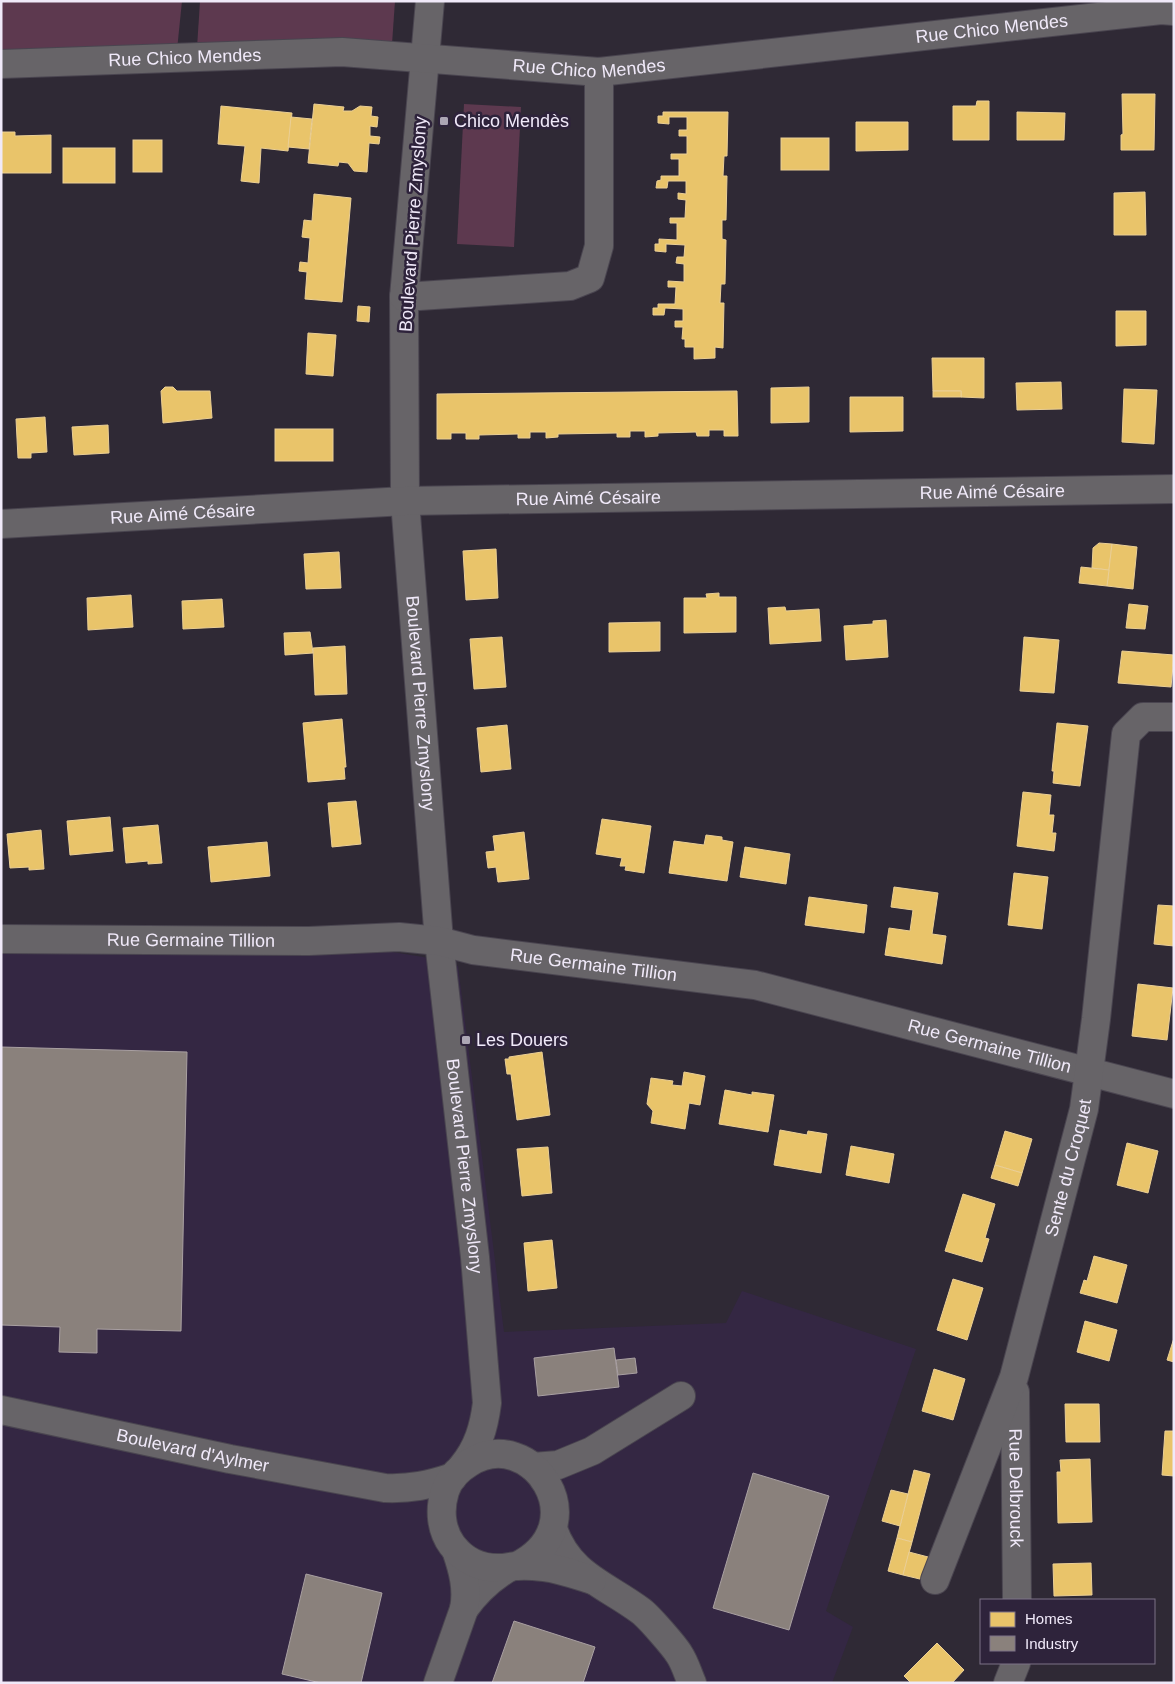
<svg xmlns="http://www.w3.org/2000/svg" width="1175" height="1684" font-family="Arial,sans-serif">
<rect width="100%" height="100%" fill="#2f2935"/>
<polygon fill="#342743" points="380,950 423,957 458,966 504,1332 726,1323 742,1291 916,1349 826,1611 853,1627 832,1683 1,1683 1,953 298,955"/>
<g fill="#5d394f">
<polygon points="1,1 182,1 177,50 1,56"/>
<polygon points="200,1 395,1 392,44 197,48"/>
<polygon points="464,104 521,107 514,247 457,244"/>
</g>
<g fill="#e9c46a" stroke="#ebcf95">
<polygon points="1122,94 1155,94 1154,150 1121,150 1121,135 1123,134"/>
<polygon points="977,101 989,101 989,140 953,140 953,106 976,106"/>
<polygon points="314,104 344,107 343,111 352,111 360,106 372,107 371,116 378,117 377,127 370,126 370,136 380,137 379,144 369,143 367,172 354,171 348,163 339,162 338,166 308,163"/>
<polygon points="221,106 292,113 288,151 261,148 259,183 241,181 245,146 218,144"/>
<polygon points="663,112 728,112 727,156 724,156 723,176 727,176 726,220 722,220 722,239 726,240 725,284 721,284 720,303 724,303 723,348 715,347 715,358 694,359 694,347 685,347 685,339 682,339 683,327 675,327 675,321 683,321 683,309 665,308 664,315 653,315 653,308 658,308 658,304 675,304 676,287 668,287 668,281 684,282 684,264 676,263 677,257 684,257 685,245 666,244 666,252 655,251 655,244 659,244 659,239 677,240 677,223 670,223 670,218 685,218 686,200 678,199 678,193 686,194 686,181 668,181 667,188 656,188 657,181 661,180 661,176 679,176 679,159 671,159 671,154 687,154 687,136 679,136 679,130 687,130 687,117 669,117 669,124 658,123 658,116 663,116"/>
<polygon points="1017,112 1065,113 1064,140 1017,140"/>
<polygon points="291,117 312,119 309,149 288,147"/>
<polygon points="856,122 908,122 908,150 856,151"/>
<polygon points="1,132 15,132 15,136 51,135 51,173 1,173"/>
<rect x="781" y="138" width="48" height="32"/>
<rect x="133" y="140" width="29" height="32"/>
<rect x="63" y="148" width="52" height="35"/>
<polygon points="1145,192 1146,235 1114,235 1114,193"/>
<polygon points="314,194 351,198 342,302 305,299 307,272 299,271 300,262 308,263 310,238 302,237 304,220 312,221"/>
<polygon points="358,306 370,307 369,322 357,321"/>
<polygon points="1116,311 1146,311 1146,345 1116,346"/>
<polygon points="308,333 336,335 333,376 306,374"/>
<polygon points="932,358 984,358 984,398 961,397 961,391 933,391"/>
<polygon points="1061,382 1062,409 1017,410 1016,383"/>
<polygon points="165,387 173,387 177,391 210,391 212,418 163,423 161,391"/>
<polygon points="809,387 809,422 771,423 771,388"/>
<polygon points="1124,389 1157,390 1154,444 1122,442"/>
<polygon points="737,391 738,436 724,436 724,430 709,430 709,436 697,436 696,432 658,433 658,436 645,437 645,431 630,431 630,437 617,437 617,433 558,434 558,437 546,438 546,432 530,432 530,438 518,438 518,434 479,435 479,439 466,439 466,433 451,433 451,439 437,439 437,394"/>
<rect x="933" y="391" width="28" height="6"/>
<polygon points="850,397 903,397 903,431 850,432"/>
<polygon points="45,417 47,452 31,453 31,458 18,458 16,419"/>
<polygon points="108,425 109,453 74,455 72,427"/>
<rect x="275" y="429" width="58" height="32"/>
<polygon points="1099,543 1112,544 1109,570 1092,568 1093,548"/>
<polygon points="1112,544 1137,547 1133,589 1107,586"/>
<polygon points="496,549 498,598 466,600 463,551"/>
<polygon points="339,552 341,588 306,589 304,554"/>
<polygon points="1081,567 1109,570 1107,586 1079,583"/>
<polygon points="719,593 719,597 736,597 736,632 684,633 684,598 707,598 706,594"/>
<polygon points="131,595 133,627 88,630 87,598"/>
<polygon points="222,599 224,627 183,629 182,601"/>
<polygon points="1129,604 1148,606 1145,629 1126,628"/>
<polygon points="785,607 786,611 819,609 821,641 770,644 768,608"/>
<polygon points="886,620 888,657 846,660 844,626 873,624 873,621"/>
<polygon points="660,622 660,651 609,652 609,623"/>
<polygon points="310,632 313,653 285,655 284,633"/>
<polygon points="502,637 506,687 474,689 470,639"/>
<polygon points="1024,637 1059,640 1054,693 1020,691"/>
<polygon points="345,646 347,694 315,695 313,648"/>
<polygon points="1122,651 1174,655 1171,687 1118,683"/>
<polygon points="342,719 346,767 344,767 345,779 308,782 303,723"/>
<polygon points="1057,723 1088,726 1080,786 1053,783 1054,771 1052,771"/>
<polygon points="507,725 511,769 481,772 477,728"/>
<polygon points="1023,792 1051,795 1049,815 1054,815 1052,833 1056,833 1054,851 1017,846"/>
<polygon points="356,801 361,844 332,847 328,803"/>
<polygon points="110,817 113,851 70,855 67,821"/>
<polygon points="602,819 651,826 644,873 625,870 626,866 620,866 622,858 596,854"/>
<polygon points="158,825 162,863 148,864 148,861 126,863 123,828"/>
<polygon points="41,830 44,869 29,870 29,867 10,868 7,834"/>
<polygon points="524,832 529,879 498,882 496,867 488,868 486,852 495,851 493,836"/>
<polygon points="706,835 722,837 722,840 733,842 727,881 669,873 674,841 704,845"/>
<polygon points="267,842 270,876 211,882 208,847"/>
<polygon points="745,847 790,854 786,884 740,877"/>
<polygon points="1014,873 1048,877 1042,929 1008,925"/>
<polygon points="894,887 938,893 932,934 946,936 942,964 885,955 889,928 910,931 913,910 891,907"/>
<polygon points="809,897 867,905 864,933 805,925"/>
<polygon points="1158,905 1174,906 1174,946 1154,944"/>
<polygon points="1138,984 1173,988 1167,1040 1132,1036"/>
<polygon points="542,1052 550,1115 517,1120 511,1074 507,1074 505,1059 509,1059 509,1057"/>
<polygon points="684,1072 705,1076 700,1105 689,1103 685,1129 651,1123 653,1111 647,1104 651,1078 673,1081 672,1085 682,1086"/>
<polygon points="725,1090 752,1095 752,1092 774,1095 768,1132 719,1124"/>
<polygon points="780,1130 807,1135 808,1131 827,1134 821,1173 774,1165"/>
<polygon points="1005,1131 1032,1139 1022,1173 995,1165"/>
<polygon points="1127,1143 1158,1151 1148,1193 1117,1185"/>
<polygon points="851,1146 894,1154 889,1183 846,1175"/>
<polygon points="548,1147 552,1193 522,1196 517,1149"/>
<polygon points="995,1165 1022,1173 1018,1186 991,1178"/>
<polygon points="963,1194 995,1204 985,1238 989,1239 982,1262 945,1251"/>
<polygon points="552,1240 557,1288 528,1291 524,1243"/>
<polygon points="1094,1256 1127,1265 1117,1303 1080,1293 1084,1280 1087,1281"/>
<polygon points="953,1279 983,1288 967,1340 937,1330"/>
<polygon points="1085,1321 1117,1330 1109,1361 1077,1352"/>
<polygon points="1174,1338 1174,1362 1167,1360"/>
<polygon points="934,1369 965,1379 953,1420 922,1411"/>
<polygon points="1065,1404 1099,1404 1100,1442 1066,1442"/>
<polygon points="1165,1431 1174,1431 1174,1476 1162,1475"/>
<polygon points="1090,1459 1092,1522 1058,1523 1057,1472 1061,1472 1060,1460"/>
<polygon points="914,1470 930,1474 912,1542 897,1538"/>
<polygon points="891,1490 908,1494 900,1526 882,1521"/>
<polygon points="897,1538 912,1542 903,1575 888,1571"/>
<polygon points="909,1552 932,1558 924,1580 903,1575"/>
<polygon points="1091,1563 1092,1595 1054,1596 1053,1564"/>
<polygon points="937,1643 964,1670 952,1683 911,1683 904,1676"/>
</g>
<g fill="#8a817c" stroke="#a9a0a2">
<polygon points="1,1047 187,1052 181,1331 97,1329 97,1353 59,1352 60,1327 1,1325"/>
<polygon points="614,1348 619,1387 538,1396 534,1358"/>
<polygon points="635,1358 637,1373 618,1375 616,1360"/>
<polygon points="753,1473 829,1496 789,1630 713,1608"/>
<polygon points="306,1574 382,1593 361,1683 321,1683 282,1674"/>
<polygon points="514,1621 595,1647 583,1683 492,1683"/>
</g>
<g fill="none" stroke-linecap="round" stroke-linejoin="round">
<defs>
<g id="minor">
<path id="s1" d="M430 1 404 297 405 501 439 941 475 1257 487 1403C484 1427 478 1448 462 1467"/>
<path id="s2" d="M1 64 342 52 599 72 1161 10 1174 11"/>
<polyline points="404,297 570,286 590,278 599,246 599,72"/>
<path id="s3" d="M1 524 405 501 1174 489"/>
<path id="s4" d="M1 939 309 941 399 937 439 941 473 950 755 985 1174 1094"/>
<path id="s5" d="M1015 1392 1017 1600"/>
<polyline points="533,1467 558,1465 592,1451 681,1396"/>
<path id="s6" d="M935 1580 1014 1377 1084 1109 1096 1019 1126 734 1143 717H1174"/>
<path d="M464 1609C476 1592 490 1579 508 1568"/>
<path d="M438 1683 464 1609C468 1589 463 1570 456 1550"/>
<polyline points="1008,1683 1016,1663"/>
</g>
<g id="tertiary">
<path id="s7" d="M1 1410 230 1459 385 1488C411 1489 429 1485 453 1477"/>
<path d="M553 1529C570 1576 605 1584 641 1611 649 1617 674 1646 679 1654 685 1663 688 1674 692 1683"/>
<path d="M517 1566C599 1525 531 1423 469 1463 459 1469 449 1479 445 1491 439 1510 441 1530 452 1545 464 1561 482 1569 502 1568 507 1568 512 1566 517 1566 526 1565 535 1566 544 1567 561 1569 576 1575 592 1580"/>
</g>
</defs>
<use href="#minor" stroke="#4a4550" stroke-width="30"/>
<use href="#tertiary" stroke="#4a4550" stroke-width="30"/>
<use href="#minor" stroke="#676468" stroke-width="28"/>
<use href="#tertiary" stroke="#676468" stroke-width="28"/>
</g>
<g fill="#aca6b4" stroke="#2e233b" stroke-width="2">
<rect x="439" y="116" width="10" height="10" rx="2.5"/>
<rect x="461" y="1035" width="10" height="10" rx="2.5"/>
</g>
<g text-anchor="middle" stroke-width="5" stroke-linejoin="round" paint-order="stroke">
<g font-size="18" fill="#f0e9f9" stroke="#2e233b">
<text dy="6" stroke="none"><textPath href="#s2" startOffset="994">Rue Chico Mendes</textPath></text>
<text dy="6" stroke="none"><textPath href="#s2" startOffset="184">Rue Chico Mendes</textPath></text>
<text dy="6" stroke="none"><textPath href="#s2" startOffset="589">Rue Chico Mendes</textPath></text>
<text transform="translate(413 224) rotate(-86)" y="6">Boulevard Pierre Zmyslony</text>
<text dy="6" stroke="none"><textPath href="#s3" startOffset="992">Rue Aimé Césaire</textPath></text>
<text dy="6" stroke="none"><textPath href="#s3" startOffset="588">Rue Aimé Césaire</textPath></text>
<text dy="6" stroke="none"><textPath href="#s3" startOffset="182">Rue Aimé Césaire</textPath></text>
<text dy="6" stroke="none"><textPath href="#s1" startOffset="704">Boulevard Pierre Zmyslony</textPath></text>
<text dy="6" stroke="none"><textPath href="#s4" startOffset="190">Rue Germaine Tillion</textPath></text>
<text dy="6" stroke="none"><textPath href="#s4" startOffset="595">Rue Germaine Tillion</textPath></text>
<text dy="6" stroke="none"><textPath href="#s4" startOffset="1000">Rue Germaine Tillion</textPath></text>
<text dy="6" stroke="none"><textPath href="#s1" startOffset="1169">Boulevard Pierre Zmyslony</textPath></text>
<text dy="6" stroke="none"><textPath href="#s6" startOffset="434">Sente du Croquet</textPath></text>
<text dy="6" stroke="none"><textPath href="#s7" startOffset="196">Boulevard d'Aylmer</textPath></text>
<text dy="6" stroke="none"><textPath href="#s5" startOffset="96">Rue Delbrouck</textPath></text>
</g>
<g font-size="18" fill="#f0e9f9" stroke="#2e233b" text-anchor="start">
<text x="454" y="127">Chico Mendès</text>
<text x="476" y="1046">Les Douers</text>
</g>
</g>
<rect width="1175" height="1684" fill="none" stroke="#f0e9f9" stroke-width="5"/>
<rect x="980" y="1599" width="175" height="65" fill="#2e233b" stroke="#7c7287"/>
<rect x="990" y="1612" width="25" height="15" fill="#e9c46a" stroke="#7c7287"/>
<text x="1025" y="1624" font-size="15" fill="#f0e9f9">Homes</text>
<rect x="990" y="1636" width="25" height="15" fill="#8a817c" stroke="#7c7287"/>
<text x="1025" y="1649" font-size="15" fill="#f0e9f9">Industry</text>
</svg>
